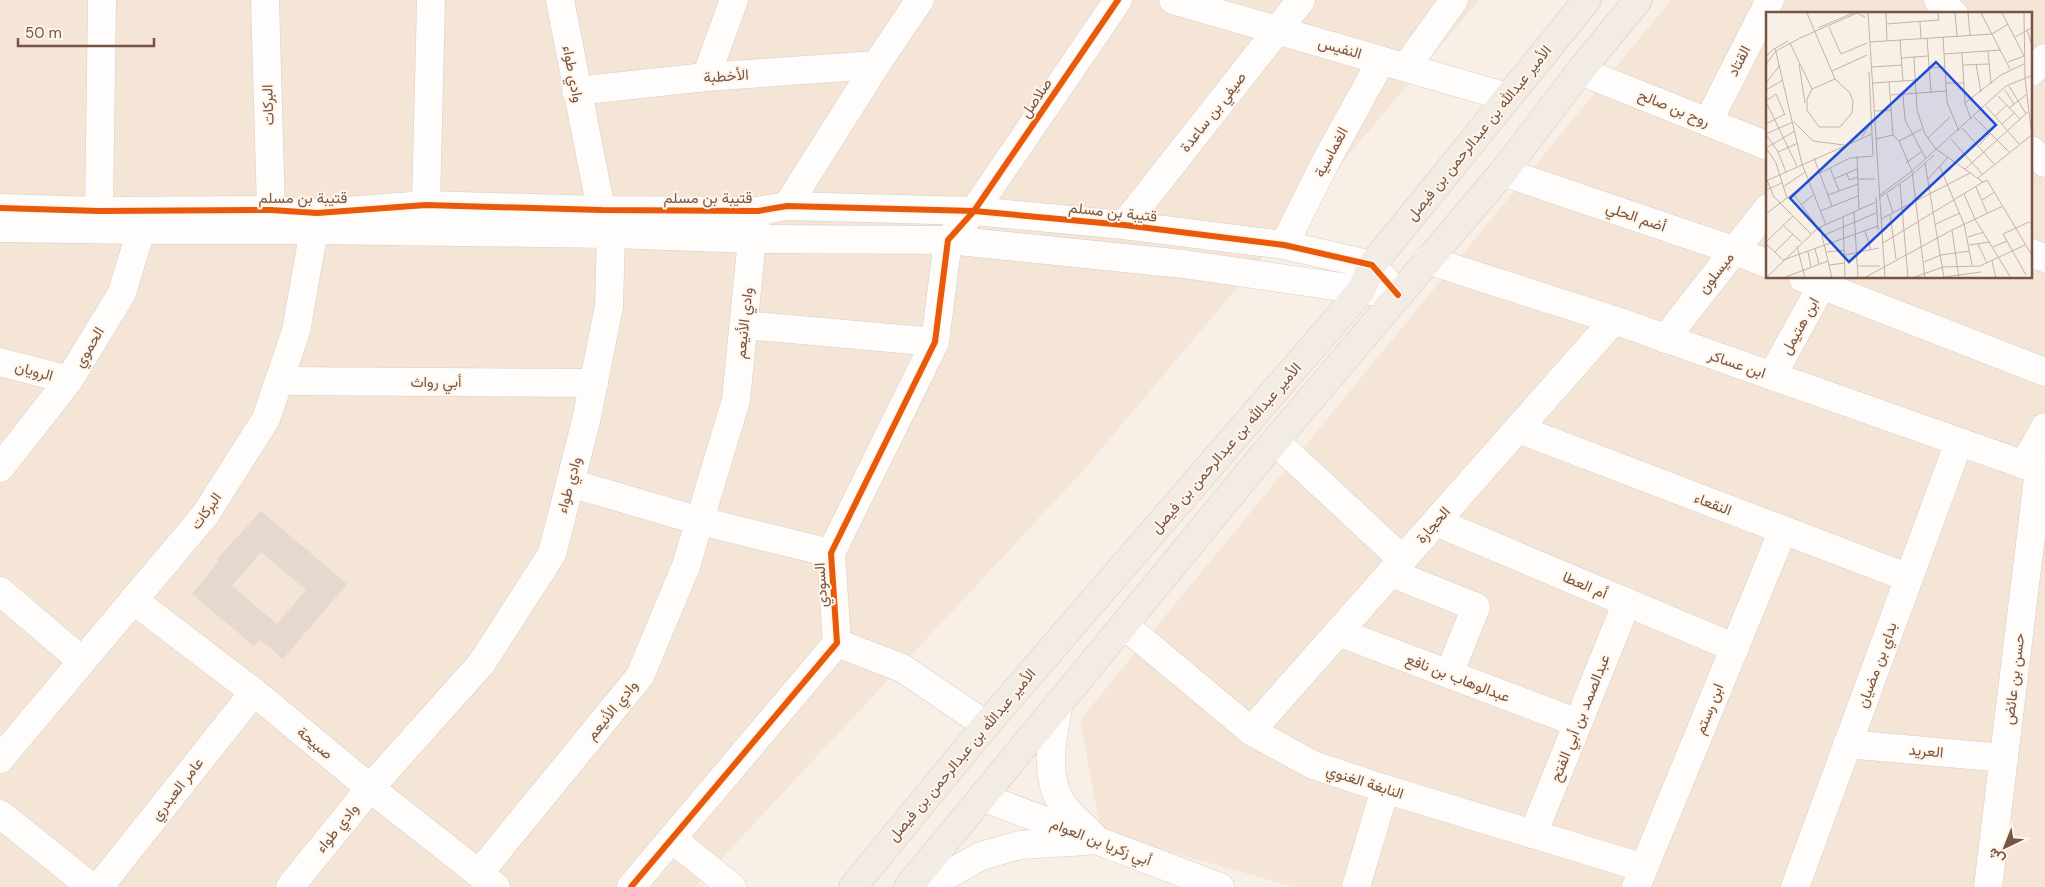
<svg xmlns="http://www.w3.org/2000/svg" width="2045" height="887" font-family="'DM Sans',Vazirmatn,sans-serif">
<rect width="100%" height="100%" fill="#f8f0e7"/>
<g fill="#f4e5d7" fill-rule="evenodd">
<polygon points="0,0 1479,0 1082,472 695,887 0,887"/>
<path d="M1671 0H2045V887H1294L1101 832 1080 720ZM1768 14H2031V278H1768Z"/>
</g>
<path fill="#e4d8cf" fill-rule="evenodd" d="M261 511 347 584 283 659 260 640 254 646 192 594 219 561 217 559ZM261 552 306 590 277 624 232 586Z"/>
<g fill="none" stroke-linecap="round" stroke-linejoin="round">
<defs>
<g id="minor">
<polyline points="265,0 271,210"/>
<polyline points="1173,0 1507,97"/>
<polyline points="1938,0 1954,14"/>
<polyline points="1406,67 1454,0"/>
<polyline points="1580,71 1768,146"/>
<polyline points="2031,72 2045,58"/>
<polyline points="706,77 734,0"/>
<polyline points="576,91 706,77 876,65"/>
<polyline points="1708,122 1770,0"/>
<polyline points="2031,150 2045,163"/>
<polyline points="1503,172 1733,250 1768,264"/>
<polyline points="426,205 431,0"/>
<polyline points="787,206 876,65 920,0"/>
<polyline points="0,208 99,211 271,210 317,213 426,205 601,210 758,211 787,206 974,211 1124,225 1284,245 1372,265 1398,295"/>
<polyline points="99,211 102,0"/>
<polyline points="1124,225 1301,0"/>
<polyline points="0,228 141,230 315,230 611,234 752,239 948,240 1183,264 1382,293"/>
<polyline points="1284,245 1325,163 1381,61"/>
<polyline points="2031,253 2045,258"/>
<polyline points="1427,260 1614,320 2039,470 2045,471"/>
<polyline points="1803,278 2045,372"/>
<polyline points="745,325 935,342"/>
<polyline points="1665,339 1768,208"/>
<polyline points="0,362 69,380"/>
<polyline points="1772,376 1822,285 1829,278"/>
<polyline points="279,381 594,383"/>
<polyline points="1518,429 1909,578"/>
<polyline points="1275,441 1403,560"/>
<polyline points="2024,465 2045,427"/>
<polyline points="0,468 69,380 122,293 141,230 143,213"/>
<polyline points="570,483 700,521 831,553"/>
<polyline points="1436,522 1735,648"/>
<polyline points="1391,573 1476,607 1449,674"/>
<polyline points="0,591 82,661"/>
<polyline points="133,600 254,692 370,788 496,887"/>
<polyline points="1124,625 1251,731 1313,765 1385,789 1644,868"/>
<polyline points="1338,632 1578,723"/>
<polyline points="837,643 902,668 986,725"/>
<path d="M1059 703C1053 735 1043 774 1062 804 1069 815 1083 825 1092 835"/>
<polyline points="1251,731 1614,320"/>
<polyline points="1847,744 2004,758"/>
<polyline points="0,759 205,515 266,419 296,331 317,213"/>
<polyline points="982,797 1220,887"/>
<polyline points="0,814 91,887"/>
<polyline points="1533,834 1627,602"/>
<polyline points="672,839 732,887"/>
<polyline points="480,872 640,676 686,566 736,400 752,239 756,221"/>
<polyline points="99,887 254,692"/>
<polyline points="290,887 370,788 481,664 552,554 586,421 609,306 611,234 601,210 560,0"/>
<polyline points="631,887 837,643 831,553 935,342 948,240 974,211 1118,0"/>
<polyline points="926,887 981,856 1020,845 1087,841"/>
<polyline points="1356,887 1385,789"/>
<polyline points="1636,887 1783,530"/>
<polyline points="1795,887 1959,442"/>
<polyline points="1988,887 2039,470"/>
</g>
<g id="major">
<polyline points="853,887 986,725 1361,291 1372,265 1587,0"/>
<polyline points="908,887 1275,441 1503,172 1580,71 1638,0"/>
</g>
</defs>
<use href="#minor" stroke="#d9cdc5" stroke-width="29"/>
<use href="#major" stroke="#d7cac3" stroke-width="29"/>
<use href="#minor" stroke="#fefdfb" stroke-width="28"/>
<use href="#major" stroke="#f2ece4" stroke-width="28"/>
<defs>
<g id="cycleway">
<polyline points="0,208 99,211 271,210 317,213 426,205 601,210 758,211 787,206 974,211 1124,225 1284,245 1372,265 1398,295"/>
<polyline points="631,887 837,643 831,553 935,342 948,240 974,211 1118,0"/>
</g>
</defs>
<use href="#cycleway" stroke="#fff5e9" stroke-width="9"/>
<use href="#cycleway" stroke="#e8590c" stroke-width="6"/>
</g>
<g text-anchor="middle" stroke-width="4" stroke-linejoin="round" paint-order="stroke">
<g font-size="15" fill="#775546" stroke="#fff5e9">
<text transform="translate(1340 48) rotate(16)" y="5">النفيس</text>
<text transform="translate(1739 61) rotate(-63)" y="5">القتاد</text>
<text transform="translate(573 74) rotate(79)" y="5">وادي طواء</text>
<text transform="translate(726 76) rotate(-4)" y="5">الأخطبة</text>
<text transform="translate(1036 98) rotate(-56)" y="5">صلاصل</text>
<text transform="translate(268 105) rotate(-92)" y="5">البركات</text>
<text transform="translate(1674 108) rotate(22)" y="5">روح بن صالح</text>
<text transform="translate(1213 112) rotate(-52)" y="5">صيفي بن ساعدة</text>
<text transform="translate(1479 133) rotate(-51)" y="5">الأمير عبدالله بن عبدالرحمن بن فيصل</text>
<text transform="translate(1331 152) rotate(-62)" y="5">الغماسية</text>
<text x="303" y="203">قتيبة بن مسلم</text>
<text x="708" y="203">قتيبة بن مسلم</text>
<text transform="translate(1113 212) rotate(6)" y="5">قتيبة بن مسلم</text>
<text transform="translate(1636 217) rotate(19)" y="5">أضم الحلي</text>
<text transform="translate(1716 273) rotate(-52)" y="5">ميسلون</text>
<text transform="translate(744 323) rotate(-84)" y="5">وادي الأنيعم</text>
<text transform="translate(1800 326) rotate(-61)" y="5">ابن هتيمل</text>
<text transform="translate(89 347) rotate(-59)" y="5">الحموي</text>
<text transform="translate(1737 364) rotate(19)" y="5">ابن عساكر</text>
<text transform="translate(34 371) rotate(15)" y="5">الرويان</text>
<text x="436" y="387">أبي رواث</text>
<text transform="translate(1226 448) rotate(-49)" y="5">الأمير عبدالله بن عبدالرحمن بن فيصل</text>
<text transform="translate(569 485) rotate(-75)" y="5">وادي طواء</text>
<text transform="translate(1713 504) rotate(21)" y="5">النقعاء</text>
<text transform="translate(206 511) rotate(-54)" y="5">البركات</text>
<text transform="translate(1433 525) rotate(-49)" y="5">الحجارة</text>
<text transform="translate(821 585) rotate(-94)" y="5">السودي</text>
<text transform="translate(1585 585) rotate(23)" y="5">أم العطا</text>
<text transform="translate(1877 665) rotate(-70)" y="5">بداي بن مضيان</text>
<text transform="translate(1458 678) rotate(21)" y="5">عبدالوهاب بن نافع</text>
<text transform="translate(2014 679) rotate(-83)" y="5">حسن بن عائض</text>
<text transform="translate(1709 709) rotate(-68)" y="5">ابن رستم</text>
<text transform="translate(612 710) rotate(-51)" y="5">وادي الأنيعم</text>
<text transform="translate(1580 718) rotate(-68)" y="5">عبدالصمد بن أبي الفتح</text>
<text transform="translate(315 743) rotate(40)" y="5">صبيحة</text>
<text transform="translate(1926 751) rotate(5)" y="5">العريد</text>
<text transform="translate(962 755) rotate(-50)" y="5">الأمير عبدالله بن عبدالرحمن بن فيصل</text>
<text transform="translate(1365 782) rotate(18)" y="5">النابغة الغنوي</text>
<text transform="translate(177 789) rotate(-52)" y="5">عامر العبدري</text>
<text transform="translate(337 828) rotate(-51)" y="5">وادي طواء</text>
<text transform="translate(1101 842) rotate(21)" y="5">أبي زكريا بن العوام</text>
</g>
</g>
<g transform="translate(1766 12)">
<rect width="266" height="266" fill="#f8f0e7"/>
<path fill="none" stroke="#c4b2a7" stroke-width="1" d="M41 1 69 67 84 81 87 89 86 101 74 115H53L41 98V87L46 77 69 67M102 1 119 266M120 1 121 29M189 1 191 24M202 1 204 23M215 1 244 57M236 1 258 44 242 50M258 1 259 66 267 133M154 10 155 27M120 12 173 8 172 1M63 15 75 42 101 31M52 16 87 1M261 18 267 37M177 25 181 90 193 119M249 25 267 15M161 26 165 81M134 28 137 69M104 30 226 22 242 12M24 31 46 77M9 36 36 152 60 213M222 39 225 72M196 41 199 91 205 107M178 42 235 38M0 45 6 38 22 29M148 45 151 98 159 122 170 137 217 170 221 168 267 245M135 46 162 44M0 52 10 39 34 26 91 1 99 5M33 52 39 91M210 52 215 80M197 53 223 52M106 55 136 53M163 56 179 55M66 59 101 43M103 60 107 143M123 70 127 123 133 129 146 159 159 266M0 71 14 53M107 71 150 68M180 71H198M243 74 260 102M0 78 17 68M239 78 248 92M125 83 180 79M137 83 139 108 160 147M232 84 254 107M0 89 10 82 19 103M0 90 31 154M199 91 235 63 258 52M220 94 253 132M243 96 260 83M109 99 125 98M229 104 241 93M208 105 244 141M28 110 47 129 78 133M0 112 19 102M236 112 248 101M196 116 229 153M0 122 12 140 20 160M0 122 27 110M96 125 104 112M162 126 184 105M110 127 127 123M185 127 217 163M133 129 156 117M213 133 224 122M0 136 10 151 21 186M0 136 29 119M12 140 32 131M91 144 93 198M48 146 66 194M140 151 155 140M159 151 178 266M174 155 198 212 206 253M64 156 73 179M199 157 262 100M54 161 84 146 107 144M81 162 83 168 92 165M212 166 267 122M68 167 91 157M92 167H109M162 167 182 145M1 168 8 185 45 222M0 169 106 122M134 172 142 266M17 175 39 160M210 175 221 201M0 178 16 171M27 181 52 216M121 182 127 201M198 182 209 207 245 266M62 183 92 172M114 183 146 159 240 74 267 63M110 185 112 218M113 186 146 163 168 143M216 188 229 180M35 193 47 183M54 199 92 184M88 200 92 266M0 202 42 170M124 202 130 247M77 205 79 266M115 207 204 161M170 212 194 201M17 213 35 230M54 215 66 266M186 218 193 266M99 219 105 238M56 224 110 201M202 225 218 220M0 230 27 204M117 231 217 170M0 232 17 248 112 214M212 232 221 251M203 233 224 230M31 234 39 266M227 235 241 229M49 237 53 252M9 240 27 222M42 240 45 255M60 240 79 238M79 243 113 236M226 249 230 266M158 250 175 243 204 239M63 253 79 251M91 254H114M260 263 237 222 263 210 267 213M178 265 215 260M0 266 52 216 110 190M17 266 62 249M98 266 186 218 237 194M146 266 177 255 214 254 259 233"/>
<path fill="#1d4ed8" fill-opacity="0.15" stroke="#1d4ed8" stroke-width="2.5" d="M170 50 230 113 83 250 24 186Z"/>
<rect width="266" height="266" fill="none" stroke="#775546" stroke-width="2.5"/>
</g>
<g transform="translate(2005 847) rotate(223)" stroke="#fff5e9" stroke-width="4" paint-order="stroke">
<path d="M0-4L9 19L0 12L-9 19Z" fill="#775546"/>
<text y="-8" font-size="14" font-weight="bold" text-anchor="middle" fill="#775546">ش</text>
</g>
<path d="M18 38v8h136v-8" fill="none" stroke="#775546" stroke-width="2.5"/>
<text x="25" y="38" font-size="15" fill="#775546" stroke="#fff5e9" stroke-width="4" paint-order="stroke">50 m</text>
</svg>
